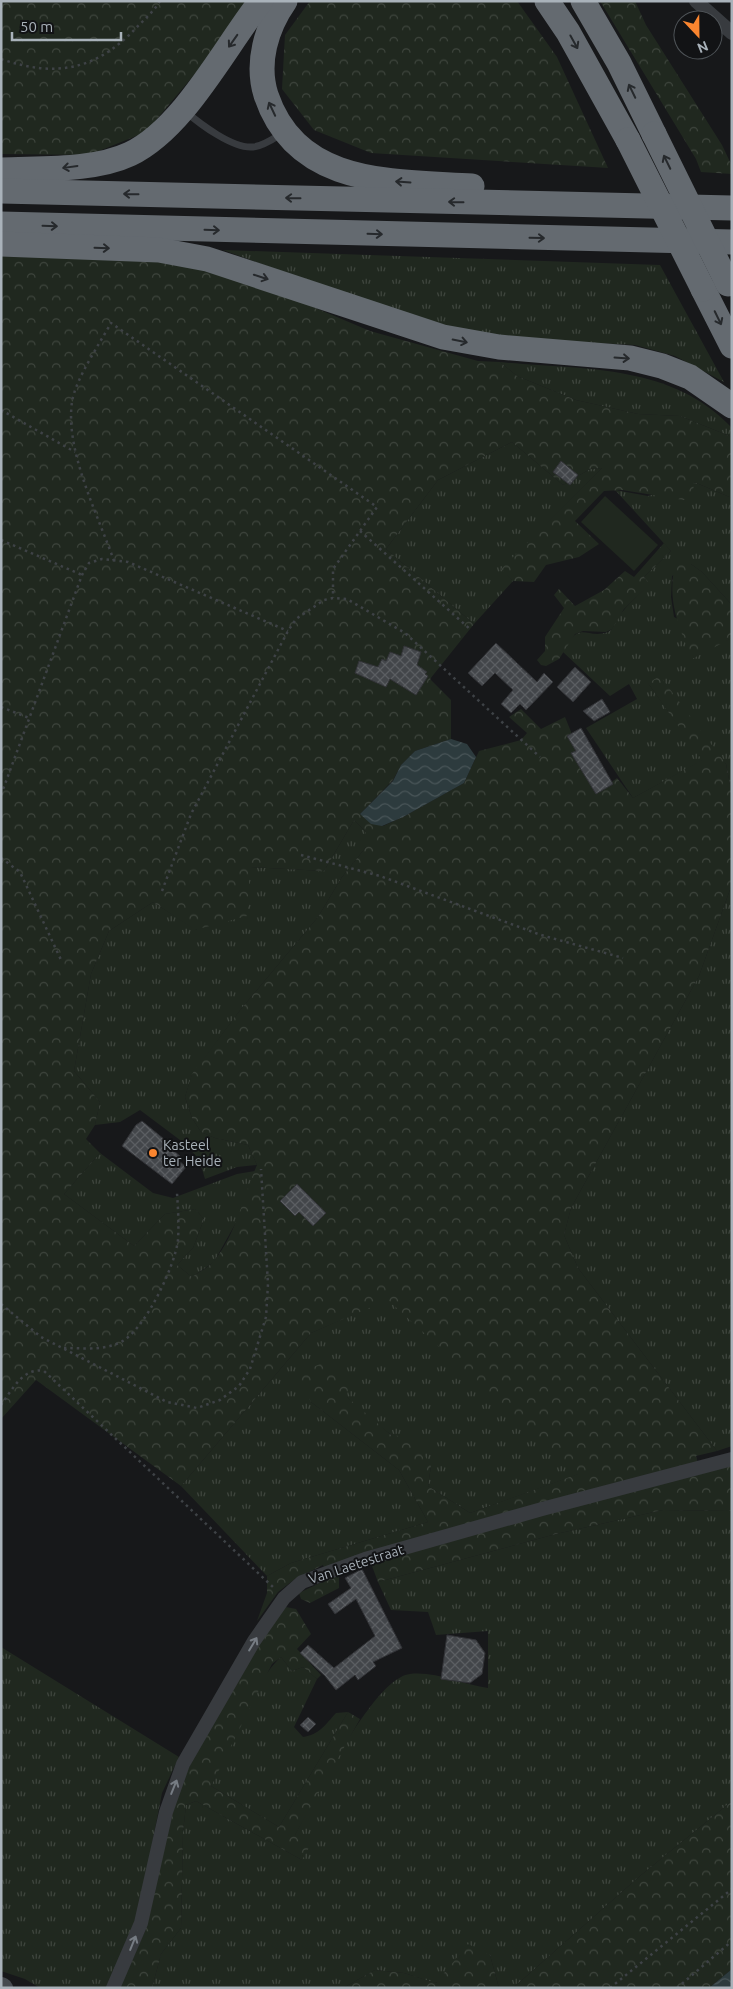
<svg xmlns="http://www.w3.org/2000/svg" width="733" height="1989" font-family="Ubuntu,sans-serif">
<defs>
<pattern id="grass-tufts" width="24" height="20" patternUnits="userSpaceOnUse" patternTransform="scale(1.25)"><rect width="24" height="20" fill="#20281f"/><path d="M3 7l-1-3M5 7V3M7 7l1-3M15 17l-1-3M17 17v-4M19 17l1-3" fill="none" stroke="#3e453d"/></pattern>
<pattern id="forest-crowns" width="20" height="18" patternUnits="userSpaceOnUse" patternTransform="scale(1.25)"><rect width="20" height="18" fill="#20281f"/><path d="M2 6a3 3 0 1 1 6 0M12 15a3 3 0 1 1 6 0" fill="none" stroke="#3e453d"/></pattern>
<pattern id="water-waves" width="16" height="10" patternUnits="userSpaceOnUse" patternTransform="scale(1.25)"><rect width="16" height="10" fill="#2d3b3e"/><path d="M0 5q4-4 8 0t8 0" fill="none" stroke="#495558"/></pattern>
<pattern id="building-cross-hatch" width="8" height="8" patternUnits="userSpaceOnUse" patternTransform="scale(1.25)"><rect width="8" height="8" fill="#43464a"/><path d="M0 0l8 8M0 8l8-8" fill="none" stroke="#5b5e62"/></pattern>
</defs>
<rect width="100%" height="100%" fill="#17181a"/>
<g fill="url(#grass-tufts)">
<polygon points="223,250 660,265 724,382 675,356 635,345 519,339 439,325 363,301"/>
<path d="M500 362C581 370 672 363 732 428V437L680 416 638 414 576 400 517 376Z"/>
<polygon points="512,442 563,485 590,469 602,468 502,569 513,581 474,624 386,549 438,480"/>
<path d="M694 482 732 498V605L702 572 691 564 672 576 671 597 674 617 723 642 732 638V795L726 764 648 683 703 760 633 798 586 728 637 699 629 684 610 696 563 652C580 618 585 640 608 632 614 629 615 621 619 616 628 604 639 595 649 584L644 577 671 551 615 490 648 496Z"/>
<polygon points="354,820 366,832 366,847 342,877 318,917 241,1009 192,1075 185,1097 192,1118 201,1132 215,1138 248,1145 257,1165 237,1167 205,1179 199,1159 184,1143 140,1110 120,1122 95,1125 100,1102 74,1071 91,974 109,931 153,902 196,930 250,867 324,871"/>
<polygon points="732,884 732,1446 717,1451 578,1268 564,1235 571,1208 699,976"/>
<polygon points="100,1153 153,1193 173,1198 237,1174 255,1171 239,1217 214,1262 192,1277 177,1265 193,1248 204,1219 195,1209 165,1214 134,1246 64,1194"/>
<polygon points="388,1299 579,1474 470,1513 428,1486 431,1466 367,1416 347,1397 311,1402 399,1470 428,1522 291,1563 267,1576 181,1486 311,1333"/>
<path d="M663 1510 732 1511V1801L640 1876 513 1988H499L490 1955 435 1983 404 1973 375 1970 343 1988H152L161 1954 181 1928 183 1832 186 1805 196 1801 302 1860 295 1835C313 1802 373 1678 410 1674 435 1671 464 1685 488 1688V1631L436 1635 428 1612 391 1610 378 1582 556 1534Z"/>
<polygon points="1,1647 179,1757 162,1793 141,1901 129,1940 108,1988 40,1988 25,1979 1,1971"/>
<path d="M281 1657 292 1671 303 1667 317 1679 294 1727 303 1737C319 1735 326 1724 336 1713L348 1712 279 1827 211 1786C226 1755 256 1678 281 1657Z"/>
</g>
<g fill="url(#forest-crowns)" fill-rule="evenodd">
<polygon points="1,1 256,1 146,132 89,155 1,154"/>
<polygon points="310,1 517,1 557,57 608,168 371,153 314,130 282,89 285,35"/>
<polygon points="600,1 635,1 646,25 722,145 732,166 732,174 701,172 696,159"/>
<path d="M1 251 174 256 230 272 370 331 478 361 500 362 517 376 576 400 638 414 680 416 732 437V498L694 482 693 493 684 500 622 490 604 491 575 521 599 544 579 557 546 565 534 582 513 581 501 569 602 468 590 469 563 485 512 442 438 480 386 549 474 624 430 679 451 700V739L415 751 401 765 393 780 360 814 383 826 403 817 464 783 479 751 521 740 527 733 509 717 521 709 541 729 565 717 596 793 617 778 633 798 702 760 648 683 660 676 726 764 732 795V884L699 976 571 1208 564 1235 578 1268 717 1451 696 1456 700 1472 732 1465V1511L663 1510 556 1534 378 1582 372 1566 339 1575V1588L310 1603 301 1599 299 1593 328 1579 323 1565 295 1579 278 1592 257 1621 267 1593V1576L291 1563 428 1522 399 1470 311 1402 299 1380 303 1371 325 1362 349 1378 347 1397 391 1435 414 1438 431 1466 428 1486 470 1513 578 1474 388 1300 311 1333 181 1486 36 1380 1 1419ZM354 820 366 832V847L342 877 318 917 241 1009 192 1074 185 1097 192 1118 201 1132 215 1138 248 1145 257 1165C243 1196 237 1233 214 1261 209 1267 199 1272 192 1277L177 1265 193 1248 204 1219 195 1209 165 1214 134 1246 64 1194 100 1153 86 1139 95 1125 100 1102 74 1071 91 974 109 931 153 902 195 930 247 916 250 867 324 871Z"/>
<polygon points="664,543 671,551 644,577 650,584 624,609 612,629 606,632 583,631 575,634 559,659 546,666 541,665 537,660 545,651 545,637 564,608 554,595 559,589 575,606 604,590 625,571 634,577"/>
<path d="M675 564H691L702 572 732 605V638L692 659C678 624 667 602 675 564Z"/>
<polygon points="286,1607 296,1609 311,1634 297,1649 321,1675 317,1679 303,1667 292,1671 281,1657 272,1664 211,1786 279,1827 348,1712 360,1719 295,1835 311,1844 302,1860 196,1801 186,1805 183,1832 181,1928 161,1954 152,1988 117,1988 127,1972 145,1931 175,1796 196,1753 276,1616"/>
<polygon points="732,1801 732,1969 709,1988 513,1988 640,1876"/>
<polygon points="468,1944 490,1955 499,1988 343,1988 375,1970 404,1973 436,1983"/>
</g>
<polygon fill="#20281f" points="605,496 658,545 634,571 581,522"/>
<g fill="url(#water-waves)">
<polygon points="451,739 467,744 476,757 464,783 403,817 382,826 371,824 360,814 393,781 401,765 415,751"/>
<polygon points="732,1969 732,1988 709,1988"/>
</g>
<g fill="url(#building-cross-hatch)" stroke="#313236">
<polygon points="561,461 578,475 570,485 553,472"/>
<polygon points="496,643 537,682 544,673 553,682 526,710 520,704 511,713 501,704 513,690 495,673 482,686 468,673"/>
<polygon points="404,646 421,652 417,665 427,672 425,674 428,676 416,695 390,679 386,687 355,673 359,661 378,667 382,659 386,661 390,652 401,656"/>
<polygon points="575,667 591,682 573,702 557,687"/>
<polygon points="602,699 610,712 594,721 583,711"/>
<polygon points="581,728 613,784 596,794 571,753 576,751 567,736"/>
<polygon points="142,1121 176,1149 174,1151 181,1157 178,1160 186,1167 172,1184 122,1146 136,1125"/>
<polygon points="297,1184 326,1213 313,1226 299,1212 295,1216 280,1201"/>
<polygon points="362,1569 402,1648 373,1662 376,1666 358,1680 355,1675 336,1690 325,1676 300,1653 308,1645 334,1668 375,1636 356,1599 335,1614 328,1604 351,1588 345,1578"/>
<polygon points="447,1635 476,1640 485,1653 482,1674 470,1683 441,1679"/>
<polygon points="308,1717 316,1724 308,1732 300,1725"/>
</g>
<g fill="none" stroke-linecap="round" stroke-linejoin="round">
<g stroke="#3e4246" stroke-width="2.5" stroke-dasharray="2.5 4" stroke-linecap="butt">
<path d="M1 59C56 78 97 70 137 27 145 19 154 11 160 1"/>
<polyline points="1,410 75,452"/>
<polyline points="360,531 471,630"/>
<polyline points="1,540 82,575"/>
<path d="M114 561C98 515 65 451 72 402 75 380 100 343 111 323L377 507 333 569V598"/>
<polyline points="1,707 29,718"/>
<polyline points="1,795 82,575 89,563 102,559 128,562 288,631"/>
<polyline points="301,855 380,876 541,935 623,958"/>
<polyline points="1,858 20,872 62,962"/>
<polyline points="162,891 191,814 288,631 296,619 324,600 333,598 347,599 405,633 540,757"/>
<polyline points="1,1304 41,1337 167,1402 197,1408 220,1400 239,1386 250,1369 266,1317 268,1284 261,1169"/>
<path d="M64 1348C82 1348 103 1351 121 1342 145 1330 175 1266 178 1240 179 1224 178 1208 177 1193"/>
<path d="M1 1405C12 1390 23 1367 44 1371L274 1588"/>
<polyline points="610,1988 732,1889"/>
<polyline points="677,1988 732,1941"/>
</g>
<path stroke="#383b3f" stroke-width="7" d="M185 111C200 124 233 149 253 147 263 146 273 139 281 134"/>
<g stroke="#383b3f" stroke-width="14">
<polyline points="696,1 732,33"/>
<polyline points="113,1988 141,1923 166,1812 183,1764 254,1641 284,1598 302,1582 365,1559 542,1509 732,1459"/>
</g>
<polyline stroke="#464a4f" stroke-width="20" points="1,1987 3,1988"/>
<g stroke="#646a70" stroke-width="25">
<path d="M285 1C266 28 256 63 266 95 297 187 392 181 472 186"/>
<polyline points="547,1 568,32 628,140"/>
<polyline points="583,1 619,63 654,134"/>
<path d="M1 170C41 168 94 171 130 154 184 128 224 48 261 1"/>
<polyline points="1,191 732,208"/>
<polyline points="1,224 732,242"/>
<polyline points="1,244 159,250 207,259 443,337 499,347 630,358 662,366 690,377 732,406"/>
<polyline points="703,289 732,346"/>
</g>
<g stroke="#646a70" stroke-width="25">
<polyline points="654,134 728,284"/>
<polyline points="628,140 703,289"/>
</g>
</g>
<defs><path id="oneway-shaft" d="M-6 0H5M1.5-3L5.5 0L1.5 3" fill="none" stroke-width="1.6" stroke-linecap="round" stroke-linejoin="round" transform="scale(1.25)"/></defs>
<g stroke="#26292c">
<use href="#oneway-shaft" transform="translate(233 41) rotate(125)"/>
<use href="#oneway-shaft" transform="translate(574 42) rotate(61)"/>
<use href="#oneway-shaft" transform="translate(632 91) rotate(-116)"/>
<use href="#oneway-shaft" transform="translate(272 109) rotate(-115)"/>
<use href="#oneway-shaft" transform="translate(667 162) rotate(-116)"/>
<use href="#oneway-shaft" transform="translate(70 167) rotate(172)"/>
<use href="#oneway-shaft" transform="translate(403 182) rotate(-176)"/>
<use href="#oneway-shaft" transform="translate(131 194) rotate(-179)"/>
<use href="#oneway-shaft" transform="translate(293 198) rotate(-179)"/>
<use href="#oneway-shaft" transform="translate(456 202) rotate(-179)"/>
<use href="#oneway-shaft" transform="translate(50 226) rotate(2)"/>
<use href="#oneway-shaft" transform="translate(212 230) rotate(2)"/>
<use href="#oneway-shaft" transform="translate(375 234) rotate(2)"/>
<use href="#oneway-shaft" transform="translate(537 238) rotate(1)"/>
<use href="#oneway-shaft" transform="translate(102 248) rotate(2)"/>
<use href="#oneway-shaft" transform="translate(261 277) rotate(18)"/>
<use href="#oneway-shaft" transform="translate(718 318) rotate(64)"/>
<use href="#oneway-shaft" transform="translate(460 341) rotate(11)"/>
<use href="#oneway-shaft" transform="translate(622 358) rotate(4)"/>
</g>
<g stroke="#767c83">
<use href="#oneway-shaft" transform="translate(253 1644) rotate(-59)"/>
<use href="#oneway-shaft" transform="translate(174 1787) rotate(-68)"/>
<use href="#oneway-shaft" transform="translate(133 1943) rotate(-68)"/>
</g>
<circle fill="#fa852f" stroke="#121315" stroke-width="2" cx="153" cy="1153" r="5"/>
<g text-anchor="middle" stroke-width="4" stroke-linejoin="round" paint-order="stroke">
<g font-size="14" fill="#a9b2ba" stroke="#121315" text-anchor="start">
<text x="163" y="1150">Kasteel<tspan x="163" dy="16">ter Heide</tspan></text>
</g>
<g font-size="14" fill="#a9b2ba" stroke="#121315">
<text transform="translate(356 1564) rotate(-18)" y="5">Van Laetestraat</text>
</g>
</g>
<rect width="733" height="1989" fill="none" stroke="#a9b2ba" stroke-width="5"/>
<g transform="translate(698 35) rotate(158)"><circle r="24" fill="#121315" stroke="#4e5357"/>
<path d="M0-4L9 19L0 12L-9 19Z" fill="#fa852f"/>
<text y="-8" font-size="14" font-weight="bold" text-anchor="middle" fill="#a9b2ba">N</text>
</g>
<path d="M12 32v8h109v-8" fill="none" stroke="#a9b2ba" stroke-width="2.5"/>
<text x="20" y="32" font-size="15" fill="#a9b2ba" stroke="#121315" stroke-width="4" paint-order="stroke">50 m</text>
</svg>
